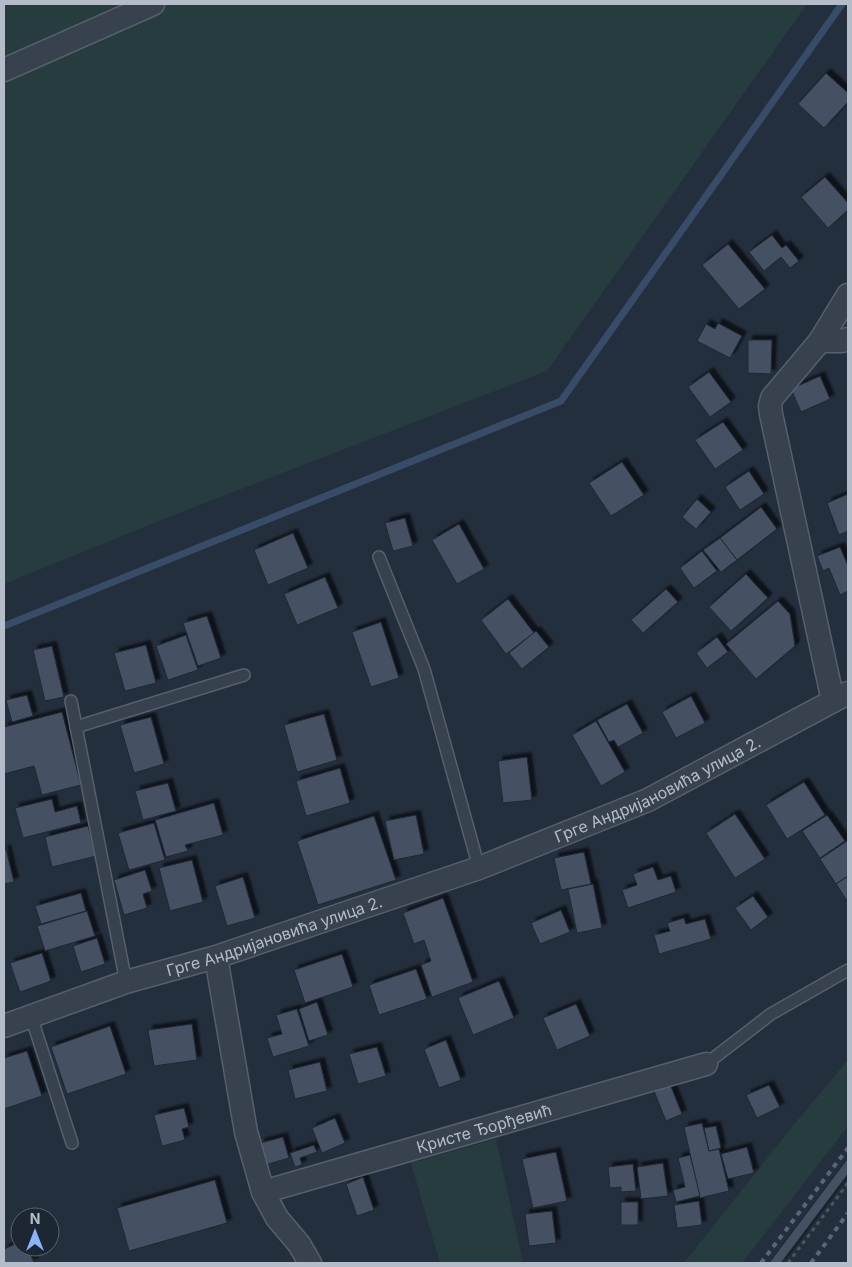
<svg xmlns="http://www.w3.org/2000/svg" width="852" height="1267" font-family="Inter,sans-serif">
<defs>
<filter id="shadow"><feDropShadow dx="4.5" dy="-4.5" stdDeviation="1" flood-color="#0009"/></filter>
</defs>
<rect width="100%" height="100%" fill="#242f3e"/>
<g fill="#263c3f">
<polygon points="4,4 807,4 547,371 179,513 4,584"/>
<polygon points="848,1060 848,1126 742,1263 684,1263 791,1128"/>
<polygon points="496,1139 523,1263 440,1263 411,1163"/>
</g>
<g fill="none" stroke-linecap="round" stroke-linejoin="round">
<polyline stroke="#394c67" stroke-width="7" points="4,626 561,401 842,4"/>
</g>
<g fill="#455162" stroke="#1f2835" filter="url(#shadow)">
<polygon points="826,73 848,93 848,102 824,128 798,104"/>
<polygon points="825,177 848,203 848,210 828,228 801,197"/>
<polygon points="772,235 782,248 786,245 799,261 790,268 781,257 764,271 749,252"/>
<polygon points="728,244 765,289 739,309 702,265"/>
<polygon points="718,323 742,336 730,358 697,341 706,324 715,329"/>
<polygon points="748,340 772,340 771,374 748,373"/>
<polygon points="709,372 731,402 710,417 688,387"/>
<polygon points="820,376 830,399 801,412 791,389"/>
<polygon points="723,422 743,450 715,469 695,440"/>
<polygon points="622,462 644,495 611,516 589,483"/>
<polygon points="749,471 764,494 740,510 725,487"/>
<polygon points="848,494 848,531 839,535 827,503"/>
<polygon points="697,499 711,512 696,529 682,517"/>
<polygon points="761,507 777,529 737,560 720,538"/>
<polygon points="405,518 413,546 393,551 385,523"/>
<polygon points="459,524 484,569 457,584 432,540"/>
<polygon points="293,533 308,568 268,585 254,550"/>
<polygon points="720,538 737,560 721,572 703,550"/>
<polygon points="840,547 848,566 848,591 840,595 829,568 823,571 817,556"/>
<polygon points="702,551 717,571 694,588 680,568"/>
<polygon points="746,574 768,598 731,631 709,607"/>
<polygon points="325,577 338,608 297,625 284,594"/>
<polygon points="666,589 678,602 643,633 631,620"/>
<polygon points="508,599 534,633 506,654 481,620"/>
<polygon points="778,601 790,614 795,646 756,679 726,644"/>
<polygon points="207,616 221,658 198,666 183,623"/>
<polygon points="381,622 399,678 371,687 352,632"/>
<polygon points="536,631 549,647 522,669 509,653"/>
<polygon points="186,635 198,670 168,680 156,646"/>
<polygon points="717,637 728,652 707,668 696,653"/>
<polygon points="146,645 156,683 125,691 114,653"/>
<polygon points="52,646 64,697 45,701 33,650"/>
<polygon points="27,695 33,716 12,722 6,700"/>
<polygon points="691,696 705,723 676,738 662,712"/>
<polygon points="627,704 643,733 618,747 614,740 609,742 597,720"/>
<polygon points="62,712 81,785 42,795 34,766 4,774 4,727"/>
<polygon points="324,714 337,760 297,772 284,725"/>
<polygon points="151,717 164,764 134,773 120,725"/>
<polygon points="596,721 625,772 601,786 572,735"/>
<polygon points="527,757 532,800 503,803 498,761"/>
<polygon points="340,768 350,803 306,816 296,781"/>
<polygon points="804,782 825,815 787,839 766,805"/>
<polygon points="168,783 176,811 143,820 135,791"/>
<polygon points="52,799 55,812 77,806 81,823 23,838 15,808"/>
<polygon points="214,803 223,835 185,845 188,851 166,857 155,820"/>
<polygon points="735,814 765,859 735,878 706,833"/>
<polygon points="416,815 424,854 394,860 385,821"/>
<polygon points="827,815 845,841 820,858 802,831"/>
<polygon points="374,816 396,880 318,905 297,841"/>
<polygon points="154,823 165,860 129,870 118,833"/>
<polygon points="88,826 96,856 52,867 45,837"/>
<polygon points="847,841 848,843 848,876 836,884 820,859"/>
<polygon points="6,849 14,882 4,884 4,850"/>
<polygon points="584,852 591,884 561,890 554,858"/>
<polygon points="192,860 203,902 170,911 159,868"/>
<polygon points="653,867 658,880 671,876 676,892 628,908 622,890 637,885 633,874"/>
<polygon points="145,870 152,891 143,894 147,908 124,915 114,880"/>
<polygon points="848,876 848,902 836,884"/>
<polygon points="243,877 255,918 227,926 215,886"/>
<polygon points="593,884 602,928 577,933 568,889"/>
<polygon points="81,893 86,911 41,924 35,906"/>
<polygon points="753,896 768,917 751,930 735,908"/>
<polygon points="443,898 473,982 432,997 421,965 431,961 424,940 414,944 403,913"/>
<polygon points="561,910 570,932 540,944 531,923"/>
<polygon points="87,911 95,936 45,951 37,926"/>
<polygon points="684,918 686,924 705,919 711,939 659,954 654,935 670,931 667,923"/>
<polygon points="97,938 105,964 81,972 73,946"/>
<polygon points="42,953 51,981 20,992 10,963"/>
<polygon points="342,954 353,987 305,1003 294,970"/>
<polygon points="416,969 427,999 379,1015 369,985"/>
<polygon points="499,981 514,1018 473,1035 458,998"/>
<polygon points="317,1002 328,1035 309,1041 299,1009"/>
<polygon points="576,1004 590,1036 557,1050 543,1018"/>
<polygon points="297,1009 309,1046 273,1057 267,1038 282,1034 276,1015"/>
<polygon points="192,1024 197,1060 154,1066 148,1030"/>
<polygon points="110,1026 126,1074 67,1094 51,1047"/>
<polygon points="446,1040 461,1080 439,1088 424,1049"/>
<polygon points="377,1047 386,1076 358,1084 349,1054"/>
<polygon points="27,1051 42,1096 4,1109 4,1058"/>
<polygon points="320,1062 327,1091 295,1099 288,1070"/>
<polygon points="670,1084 682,1114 666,1121 654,1091"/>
<polygon points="769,1085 780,1107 757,1118 746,1095"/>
<polygon points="184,1108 189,1127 182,1129 185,1140 162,1146 154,1115"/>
<polygon points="335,1118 345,1143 322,1153 312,1128"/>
<polygon points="702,1123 709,1151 719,1149 729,1191 700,1198 684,1127"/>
<polygon points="716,1126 721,1148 709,1151 704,1128"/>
<polygon points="283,1137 289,1158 265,1165 260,1143"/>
<polygon points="314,1145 317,1152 300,1158 302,1165 295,1167 290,1153"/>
<polygon points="747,1147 754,1173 728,1179 721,1154"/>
<polygon points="556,1152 567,1201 533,1208 522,1159"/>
<polygon points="690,1155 700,1196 676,1202 673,1190 685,1187 678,1158"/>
<polygon points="848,1158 848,1174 781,1263 769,1263"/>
<polygon points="663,1163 668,1196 641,1199 637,1167"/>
<polygon points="633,1164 636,1191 621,1192 621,1187 610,1188 608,1167"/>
<polygon points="363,1177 374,1210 357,1216 346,1184"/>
<polygon points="215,1180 227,1223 129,1251 117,1208"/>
<polygon points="699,1201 702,1225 677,1228 674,1205"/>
<rect x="621" y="1202" width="17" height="23"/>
<polygon points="552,1211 556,1243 529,1246 525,1214"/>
<polygon points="20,1242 20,1247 28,1247 34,1263 4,1263 4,1249"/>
</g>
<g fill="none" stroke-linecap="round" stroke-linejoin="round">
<defs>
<g id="service">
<polyline points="379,557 424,669 479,868"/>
<polyline points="71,701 126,982"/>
<polyline points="76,727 244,675"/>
<polyline points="31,1016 72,1143"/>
<polyline points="706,1064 771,1014 848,970"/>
</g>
<g id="minor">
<polyline points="4,70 153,4"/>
<polyline points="820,341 842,341 848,339"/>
<polyline points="833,701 771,414 770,406 772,398 820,341 848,295"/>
<polyline points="216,957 246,1132 263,1192 277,1218 299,1244 310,1263"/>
<path id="s1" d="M4 1026 126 982 216 957 479 868 648 800 848 693"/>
<path id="s2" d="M263 1192 706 1064"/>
</g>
</defs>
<use href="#service" stroke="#565f6c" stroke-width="14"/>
<use href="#minor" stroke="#565f6c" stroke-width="25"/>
<polyline stroke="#44595c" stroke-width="3" stroke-dasharray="4 4" stroke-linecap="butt" points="788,1263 848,1183"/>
<use href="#service" stroke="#38414e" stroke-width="11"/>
<use href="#minor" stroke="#38414e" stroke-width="22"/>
<g stroke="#5a6575" stroke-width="4" stroke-dasharray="5 5" stroke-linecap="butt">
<polyline points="761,1263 848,1148"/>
<polyline points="811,1263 848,1213"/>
</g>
</g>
<g text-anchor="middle" stroke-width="4" stroke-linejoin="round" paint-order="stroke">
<g font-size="16" fill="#b4bcc9" stroke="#1d2633">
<text dy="6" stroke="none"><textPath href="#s1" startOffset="696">Грге Андријановића улица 2.</textPath></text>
<text dy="6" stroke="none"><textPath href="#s1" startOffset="285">Грге Андријановића улица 2.</textPath></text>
<text dy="6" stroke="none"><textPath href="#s2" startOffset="230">Кристе Ђорђевић</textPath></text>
</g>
</g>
<rect width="852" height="1267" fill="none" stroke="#b4bcc9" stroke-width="10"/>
<g transform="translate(35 1232)"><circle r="24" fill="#1d2633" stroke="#59626f"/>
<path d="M0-4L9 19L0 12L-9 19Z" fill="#8ab4f8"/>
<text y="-8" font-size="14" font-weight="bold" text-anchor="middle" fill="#b4bcc9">N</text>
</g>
</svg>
